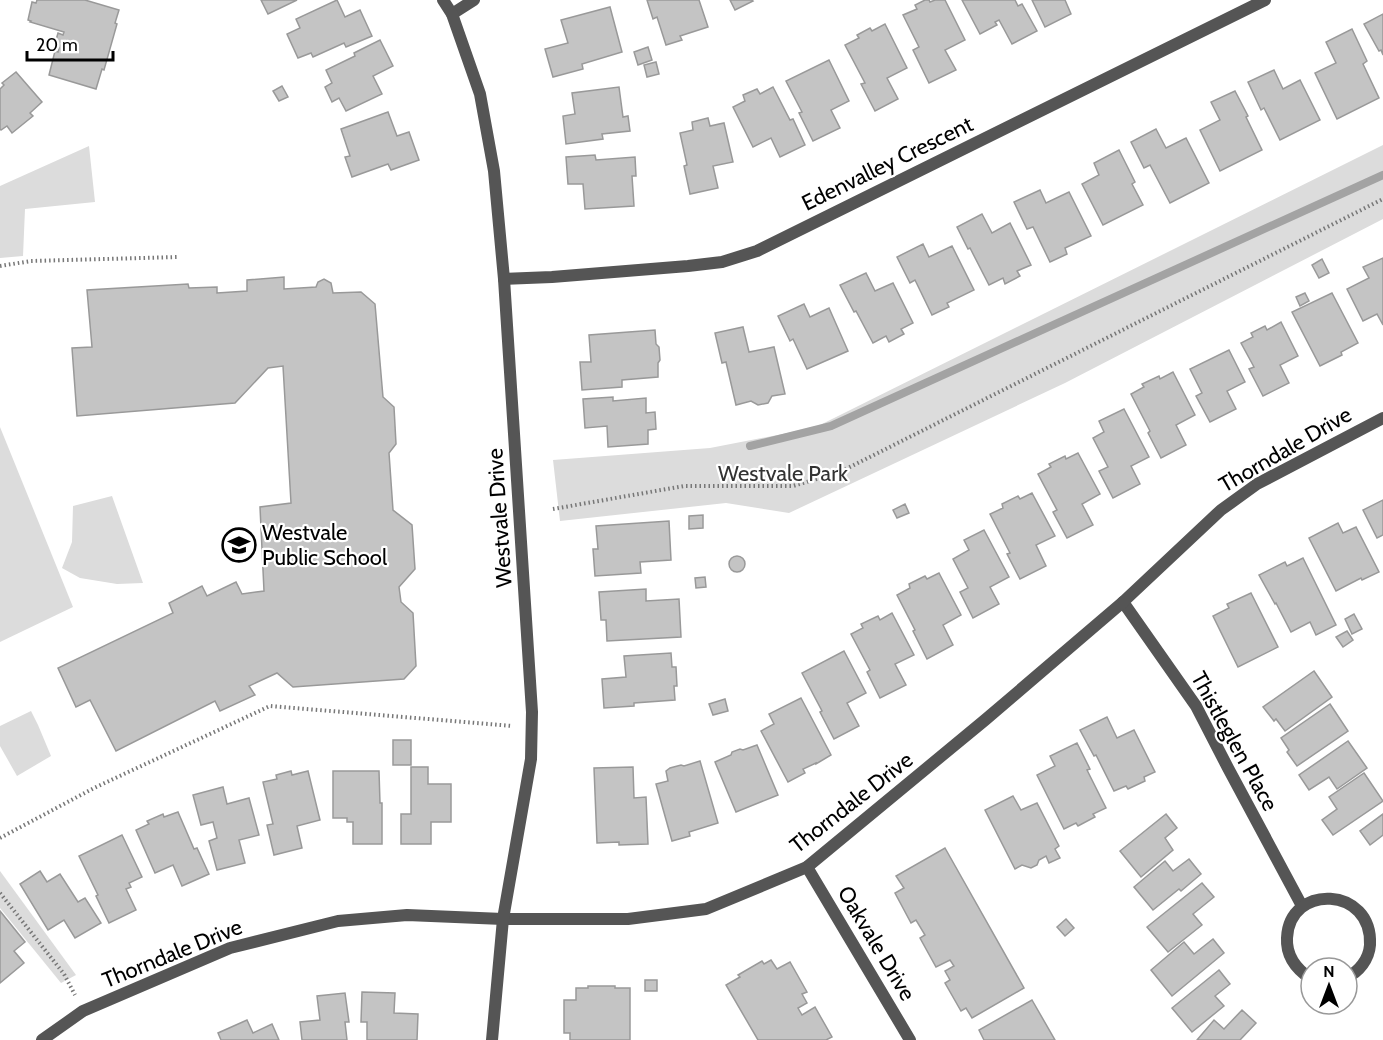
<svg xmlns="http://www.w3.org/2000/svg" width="1383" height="1040" font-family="Cabin,sans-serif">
<rect width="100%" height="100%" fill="#fff"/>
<g fill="#dcdcdc">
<polygon points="1383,145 1383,219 1065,383 789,513 726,503 560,521 553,460 710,448 814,428"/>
<polygon points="89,146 95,202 25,209 23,256 0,258 0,186"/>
<polygon points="0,427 73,607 0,642"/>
<polygon points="112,496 143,583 117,584 80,578 62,568 72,542 73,506"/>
<polygon points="31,711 38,725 51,756 17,776 0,746 0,726"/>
<polygon points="0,871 76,975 61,983 0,908"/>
</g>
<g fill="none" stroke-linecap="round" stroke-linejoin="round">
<polyline stroke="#a3a3a3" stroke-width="8" points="750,446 831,426 1383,175"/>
</g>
<g fill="#c4c4c4" stroke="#999" stroke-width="1.5">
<polygon points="37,0 85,0 119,10 115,23 117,24 104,70 102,69 96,89 49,75 55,51 58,52 59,48 54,47 58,33 63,35 64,32 30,22 31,21 28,20 32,2 36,3"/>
<polygon points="261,0 297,0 268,14"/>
<polygon points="337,0 345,17 360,10 372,36 346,47 344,43 313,57 311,53 298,58 287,34 300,28 296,19"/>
<polygon points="647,0 699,0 708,27 680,36 682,40 666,45 657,17 653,19"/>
<polygon points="730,0 752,0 753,1 735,10"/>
<polygon points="925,0 929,0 930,2 935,0 945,0 965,40 945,50 956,70 929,83 913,50 919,47 903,15 917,9 915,5"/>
<polygon points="962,0 1015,0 1018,6 1022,4 1037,31 1012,44 999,20 995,22 997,25 980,34"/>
<polygon points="1032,0 1065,0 1071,14 1045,27"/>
<polygon points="610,7 622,52 582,64 583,69 553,77 545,49 568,43 561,20"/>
<polygon points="1383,14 1383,55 1381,50 1379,51 1364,24"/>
<polygon points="885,24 907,68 887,78 898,99 875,111 861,84 865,83 845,45 859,38 857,35 870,28 872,31"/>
<polygon points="1352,29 1367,61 1363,64 1379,98 1337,119 1315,73 1336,63 1326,42"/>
<polygon points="380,40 393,66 373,76 382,94 346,111 339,98 332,102 325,87 332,83 326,70 355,56 354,53"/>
<polygon points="648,47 652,60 638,65 634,52"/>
<polygon points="829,60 849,101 831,110 840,128 813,141 799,113 802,112 786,81"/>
<polygon points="656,62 659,74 647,77 644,65"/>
<polygon points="1274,70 1283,89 1300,80 1320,120 1280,140 1264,108 1261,110 1248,82"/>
<polygon points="16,72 42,102 30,113 33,116 12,133 7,126 1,130 0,129 0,89 4,85 2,83"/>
<polygon points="282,86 288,97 279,101 273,91"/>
<polygon points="619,87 623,117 628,116 630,131 602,134 603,139 566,144 563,116 575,114 572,93"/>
<polygon points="773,87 790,120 793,119 805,145 780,157 771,138 753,147 733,107 745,101 743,95 757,89 760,94"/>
<polygon points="1235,91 1248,116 1246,117 1262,150 1220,171 1200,130 1220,120 1211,102"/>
<polygon points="388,112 397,136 409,132 419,160 391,170 388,164 352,177 345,157 350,156 341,129"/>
<polygon points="708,118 710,126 724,123 733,162 713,166 718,188 690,194 684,166 687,165 680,133 693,130 692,122"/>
<polygon points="1156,129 1166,148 1186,138 1209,183 1170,203 1150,165 1144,168 1131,142"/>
<polygon points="1119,150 1135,182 1132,184 1143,205 1103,225 1082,184 1099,175 1094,163"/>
<polygon points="595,155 596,160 635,157 636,176 632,176 634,206 585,209 583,184 568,184 566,157"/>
<polygon points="1040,190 1046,203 1069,192 1091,236 1065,248 1067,254 1050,262 1033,227 1027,229 1014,202"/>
<polygon points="982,214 992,233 1010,223 1031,265 1017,271 1020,276 1005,284 1003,278 989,285 970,248 968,249 957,227"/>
<polygon points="923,244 929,257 952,246 974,290 947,303 949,307 932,315 915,280 910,283 897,257"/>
<polygon points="1383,258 1383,325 1377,314 1363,321 1347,289 1369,278 1363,267"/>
<polygon points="1322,259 1329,273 1319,278 1312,265"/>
<polygon points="866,273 875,291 893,283 913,323 901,329 904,334 889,342 886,336 873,343 856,311 854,312 840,285"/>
<polygon points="284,277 284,289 316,287 318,282 324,279 331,283 333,293 361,292 375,304 383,397 394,407 396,444 389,453 393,510 412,525 415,569 399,587 401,602 413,613 416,666 404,679 293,687 277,673 249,686 255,695 220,711 215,701 116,751 90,700 76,707 58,668 173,613 169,603 202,586 207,596 236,582 242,594 264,591 260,507 291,503 283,366 268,368 235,403 77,416 72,348 92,347 87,290 188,284 189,288 217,287 217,293 247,291 247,280"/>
<polygon points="1305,293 1309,301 1300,306 1296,297"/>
<polygon points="1332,293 1358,343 1341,352 1342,355 1320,366 1292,312"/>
<polygon points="804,304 810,317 829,308 848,351 807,369 793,339 790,341 778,316"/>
<polygon points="1281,322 1298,356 1280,365 1289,383 1263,396 1249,369 1254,367 1241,343 1253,337 1251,333 1265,326 1267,330"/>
<polygon points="743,327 749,352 774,347 785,394 772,396 768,403 758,405 751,401 736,405 726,362 722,363 715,333"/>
<polygon points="655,330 656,344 659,347 660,360 658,363 658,377 622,380 622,387 582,390 580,362 591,362 589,335"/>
<polygon points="1229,350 1245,382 1227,391 1236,409 1210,422 1196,396 1202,393 1190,369"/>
<polygon points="1173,372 1195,415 1176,425 1186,445 1161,458 1148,433 1150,431 1131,394 1144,387 1142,384 1159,376 1160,379"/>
<polygon points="613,397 613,401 646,398 646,413 655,412 656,429 648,430 648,444 608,447 607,426 585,428 583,399"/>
<polygon points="1124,409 1149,457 1131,466 1140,484 1113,498 1099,471 1108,467 1093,438 1104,432 1099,421"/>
<polygon points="1078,453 1100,494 1082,504 1093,525 1067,538 1053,512 1057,510 1038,474 1051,467 1049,464 1065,456 1066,459"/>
<polygon points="1032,493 1055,536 1036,545 1046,566 1020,579 1007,554 1010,553 990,514 1003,508 1002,504 1018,496 1020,499"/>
<polygon points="1383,500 1383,535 1377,538 1363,510"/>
<polygon points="905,504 909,513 897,518 893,510"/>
<polygon points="703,515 703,528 689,529 689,516"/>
<polygon points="669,521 671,560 640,562 641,573 595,576 593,549 598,549 596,526"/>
<polygon points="1338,523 1343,533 1356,527 1379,572 1362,580 1361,578 1336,591 1309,538"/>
<polygon points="984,530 1009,577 990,587 999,604 973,618 960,592 968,588 953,559 969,550 964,540"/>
<circle cx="737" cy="564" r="8"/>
<polygon points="1303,558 1336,625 1316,635 1310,622 1291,632 1276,603 1275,604 1259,575 1285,562 1287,566"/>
<polygon points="939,573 961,615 943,625 953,645 927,659 913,631 915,630 897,595 910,588 909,584 925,576 927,579"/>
<polygon points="705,577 706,587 696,588 695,578"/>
<polygon points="646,589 646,601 679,599 681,637 607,641 606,620 601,620 599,592"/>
<polygon points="1251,593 1278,647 1238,667 1213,616 1229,608 1227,604"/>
<polygon points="892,613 914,655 895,664 906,685 880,698 867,672 870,670 851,634 863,628 861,624 878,616 880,620"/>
<polygon points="1354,614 1362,629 1352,634 1345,619"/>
<polygon points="1347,631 1353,640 1343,647 1336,637"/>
<polygon points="844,651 866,693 847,703 859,726 834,739 820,712 822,711 802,673"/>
<polygon points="671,653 672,667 676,667 677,686 674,686 675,700 634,703 634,706 604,708 602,679 626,677 624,656"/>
<polygon points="1314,671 1332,697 1285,731 1276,719 1274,721 1263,707"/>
<polygon points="801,698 831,755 816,764 816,763 803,769 805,773 788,782 761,731 774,724 769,714"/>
<polygon points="725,699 728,711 713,715 709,704"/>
<polygon points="1330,704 1348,731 1297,766 1287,752 1289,750 1281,738"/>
<polygon points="1107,717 1117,738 1134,730 1155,772 1144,777 1145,781 1128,789 1126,786 1114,791 1096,755 1094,756 1080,730"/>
<rect x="393" y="740" width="18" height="25"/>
<polygon points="1348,741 1367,768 1337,789 1329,777 1309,790 1299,775"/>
<polygon points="1077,743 1090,769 1087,770 1106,808 1093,814 1095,817 1078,826 1076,823 1064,829 1037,775 1055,766 1050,756"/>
<polygon points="757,745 778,795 736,812 715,762 731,755 732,752 740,749 743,750"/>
<polygon points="700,761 718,823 689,832 690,836 672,841 656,784 668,781 666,771 670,768 681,765 684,766"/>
<polygon points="411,767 428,767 428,784 451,784 451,822 431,822 431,844 401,844 401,814 411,814"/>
<polygon points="633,767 634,798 646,797 648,844 619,845 619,842 597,843 594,768"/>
<polygon points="291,771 292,775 308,771 320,820 297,826 302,848 274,855 267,825 273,824 263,782 277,779 276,775"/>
<polygon points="333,771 379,771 380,803 382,803 382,844 353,844 353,822 347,822 347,818 333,818"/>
<polygon points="1364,773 1383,801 1333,835 1322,820 1337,809 1329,797"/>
<polygon points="223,787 227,804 249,798 259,835 239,840 245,863 217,870 209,841 217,838 213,822 201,825 193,795"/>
<polygon points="1013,796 1021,810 1037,803 1059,846 1055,849 1060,858 1049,863 1046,856 1039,860 1037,865 1031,868 1022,865 1015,869 985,810"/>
<polygon points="178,812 194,849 197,848 209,874 182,886 173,865 155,873 136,830 149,824 147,821 163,814 164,817"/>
<polygon points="1166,814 1177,828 1165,838 1173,850 1141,877 1120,851"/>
<polygon points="1383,814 1383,835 1370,845 1360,831"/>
<polygon points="122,835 142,877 129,883 131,887 126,889 136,910 109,923 96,896 98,895 79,856"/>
<polygon points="945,848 1024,988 972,1018 966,1008 961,1011 945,983 950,980 945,971 954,966 950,960 936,967 920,938 925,935 916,920 911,923 895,893 904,888 896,876"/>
<polygon points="1189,859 1201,874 1181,891 1179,889 1153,910 1134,887 1165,861 1173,871"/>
<polygon points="40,871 47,882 60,874 78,902 85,898 101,923 75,938 64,920 48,930 20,884"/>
<polygon points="1202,883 1214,897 1193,914 1202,925 1168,952 1147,927"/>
<polygon points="0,911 25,942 14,951 24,963 0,983"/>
<polygon points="1066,919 1074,928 1065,936 1057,927"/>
<polygon points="1213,939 1224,953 1172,996 1151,970 1184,942 1194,954"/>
<polygon points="771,960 777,969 790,962 807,992 802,994 807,1003 798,1008 802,1015 815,1007 832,1037 826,1040 758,1040 726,985 740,977 738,975 762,961 764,964"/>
<polygon points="1219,970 1230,984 1215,996 1224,1006 1192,1032 1172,1008"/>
<rect x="645" y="980" width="12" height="11"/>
<polygon points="588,986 615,986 615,988 630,988 630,1040 570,1040 570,1033 564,1033 564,1000 576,1000 576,988 588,988"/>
<polygon points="362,992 395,993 394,1013 418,1014 417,1040 367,1040 367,1022 361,1022"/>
<polygon points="345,993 349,1022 345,1022 347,1040 302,1040 300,1022 320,1020 317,996"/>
<polygon points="1032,1000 1055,1040 984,1040 979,1030"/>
<polygon points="1242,1010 1256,1023 1240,1040 1197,1040 1214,1020 1224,1029"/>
<polygon points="247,1020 253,1033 272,1024 279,1040 221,1040 218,1033"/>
</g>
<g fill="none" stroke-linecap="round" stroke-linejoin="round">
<g stroke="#777" stroke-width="4" stroke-dasharray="1.5 3" stroke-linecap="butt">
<polyline points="0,266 31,261 178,257"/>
<polyline points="553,509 684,486 793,486 840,472 1383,199"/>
<polyline points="0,838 94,788 270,706 513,726"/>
<polyline points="0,893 64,974 75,995"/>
</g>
<g stroke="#555" stroke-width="12">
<polyline points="452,14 474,0"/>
<polyline points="504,279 552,277 688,266 722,262 757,251 1265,0"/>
<polyline points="1123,602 1196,706 1228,768 1302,906"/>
<polyline points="807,867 910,1040"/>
<path d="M1311 979C1296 969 1286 956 1287 938 1289 883 1373 886 1370 945 1369 959 1359 972 1347 977"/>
<polyline points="42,1040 83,1011 230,948 338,921 407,915 503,919 628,919 706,909 807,867 985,720 1123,602 1221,510 1257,484 1383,418"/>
</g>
<polyline stroke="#555" stroke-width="12" points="443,0 452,14 480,94 494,171 504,279 532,712 531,759 503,919 492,1040"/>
</g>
<defs>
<symbol id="school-ring" viewBox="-11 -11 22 22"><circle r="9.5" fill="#fff" stroke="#000" stroke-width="1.5"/><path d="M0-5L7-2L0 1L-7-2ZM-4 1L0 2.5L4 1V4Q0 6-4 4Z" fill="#000"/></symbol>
</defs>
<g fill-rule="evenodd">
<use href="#school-ring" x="220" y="526" width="38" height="38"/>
</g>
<g text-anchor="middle" stroke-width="4.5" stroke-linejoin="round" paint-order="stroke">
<g font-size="22" fill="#000" stroke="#fff">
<text transform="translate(887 163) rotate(-26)" y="8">Edenvalley Crescent</text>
<text transform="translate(1285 449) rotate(-30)" y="8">Thorndale Drive</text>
<text transform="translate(499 518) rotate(-94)" y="8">Westvale Drive</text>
<text transform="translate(1235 741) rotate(61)" y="8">Thistleglen Place</text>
<text transform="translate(851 802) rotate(-38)" y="8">Thorndale Drive</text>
<text transform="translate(877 943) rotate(59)" y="8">Oakvale Drive</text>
<text transform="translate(172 953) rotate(-22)" y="8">Thorndale Drive</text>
</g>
<g font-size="22" fill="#333" stroke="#fff">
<text x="783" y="481">Westvale Park</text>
</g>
<g font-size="22" fill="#000" stroke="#fff" text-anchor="start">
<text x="262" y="540">Westvale<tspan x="262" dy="25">Public School</tspan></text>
</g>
</g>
<g transform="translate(1329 986)"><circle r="28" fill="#ffffff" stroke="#999999" stroke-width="1.5"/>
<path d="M0-4.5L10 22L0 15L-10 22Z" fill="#000000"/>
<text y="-9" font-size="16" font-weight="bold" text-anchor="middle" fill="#000000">N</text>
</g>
<path d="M27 51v9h86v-9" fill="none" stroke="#000000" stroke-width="3"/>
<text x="36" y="51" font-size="18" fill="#000000" stroke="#ffffff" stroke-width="4.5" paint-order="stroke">20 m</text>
</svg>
